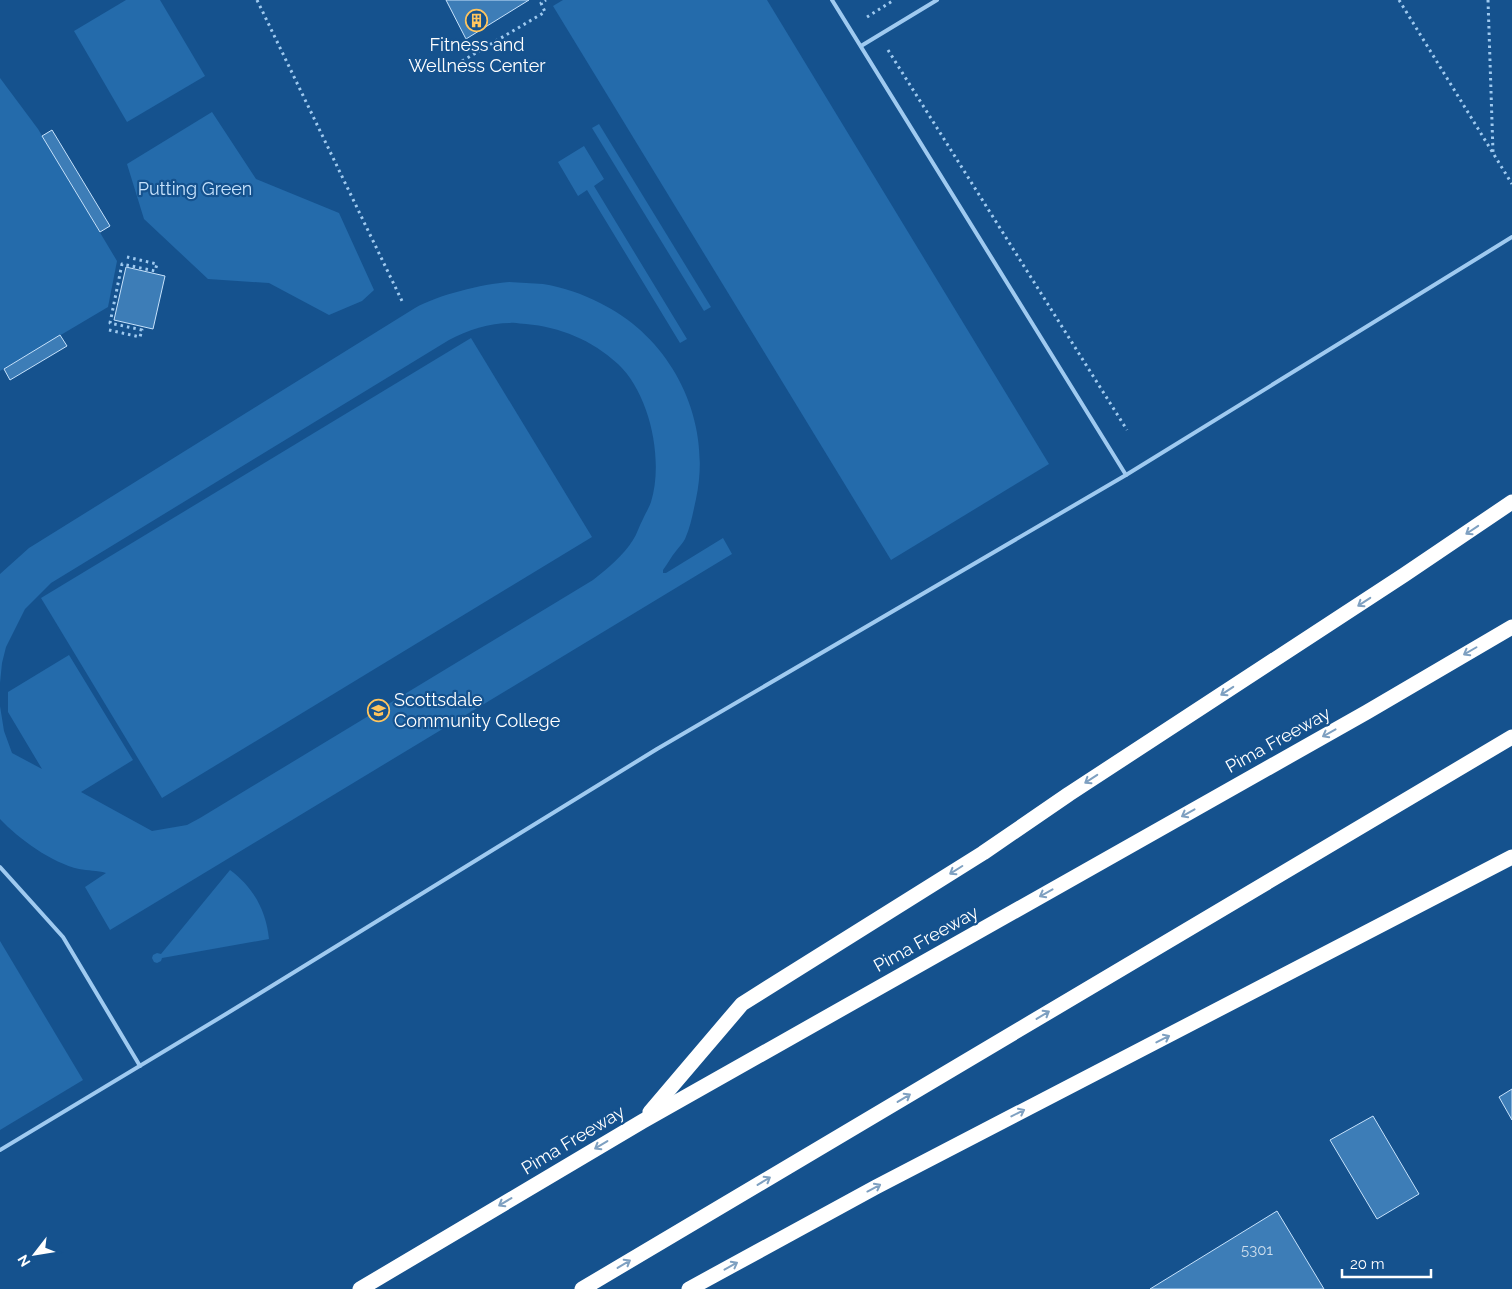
<svg xmlns="http://www.w3.org/2000/svg" width="1512" height="1289" font-family="Raleway,sans-serif">
<rect width="100%" height="100%" fill="#15528e"/>
<g fill="#246bab">
<polygon points="126,0 160,0 205,76 127,122 74,31"/>
<polygon points="563,0 767,0 1049,464 891,560 553,6"/>
<polygon points="0,78 38,129 117,261 108,307 0,371"/>
<polygon points="212,112 256,179 339,213 374,290 362,301 329,315 269,283 208,279 144,219 127,164"/>
<polygon points="599,124 711,307 704,311 592,128"/>
<polygon points="584,146 604,179 594,186 687,339 680,343 587,190 578,196 558,162"/>
<path d="M509 282C520 283 532 283 543 284 562 287 583 294 600 303 672 338 713 420 696 499 693 512 691 526 685 539 683 543 679 547 676 551 671 557 668 563 663 570V573H666L723 538 732 554 110 930 85 887 106 873C97 870 88 871 79 869 52 863 19 839 0 819V706L4 731 12 753 42 769 8 712V692L69 655 133 760 81 792 152 831 187 825 200 818 593 580C607 569 624 555 633 540 637 534 639 526 643 519 645 514 649 508 651 502 664 460 650 394 618 364 592 340 560 327 526 324 521 324 515 322 510 323 490 323 467 330 449 340L51 583 25 609 6 647 2 663 0 683V574L29 548 415 308C438 295 482 284 509 282Z"/>
<polygon points="471,338 592,537 162,798 41,598"/>
<path d="M230 870C253 887 266 910 269 939L162 958 161 961 157 963 154 962 152 958 153 955 157 953 161 954Z"/>
<polygon points="0,941 83,1080 0,1130"/>
</g>
<g fill="#3d7db7" stroke="#c6e2fc">
<polygon points="446,0 529,0 466,39"/>
<polygon points="52,130 110,226 100,232 42,136"/>
<polygon points="126,267 165,276 153,329 114,320"/>
<polygon points="60,335 67,346 10,380 4,369"/>
<polygon points="1512,1089 1512,1120 1499,1097"/>
<polygon points="1373,1116 1419,1194 1377,1219 1330,1140"/>
<polygon points="1277,1211 1324,1289 1150,1289"/>
</g>
<g fill="none" stroke-linecap="round" stroke-linejoin="round">
<g stroke="#9fcaf0" stroke-width="3" stroke-dasharray="2.5 4" stroke-linecap="butt">
<polyline points="257,0 402,301"/>
<polyline points="1399,0 1512,184"/>
<polyline points="1488,0 1493,152"/>
<polyline points="867,17 894,0"/>
<polyline points="888,50 1127,430"/>
<polyline points="462,61 545,12 541,3 546,0"/>
<polyline points="109,330 140,337 142,330 110,323 122,264 155,271 157,264 127,257"/>
</g>
<g stroke="#9fcaf0" stroke-width="4">
<polyline points="832,0 1126,475"/>
<polyline points="861,46 937,0"/>
<polyline points="0,867 63,937 140,1066"/>
<polyline points="0,1150 226,1014 657,749 1126,475 1512,237"/>
</g>
<g stroke="#fff" stroke-width="15">
<polyline points="650,1112 742,1004 983,853 1069,794 1404,575 1512,502"/>
<polyline points="360,1289 643,1121 1367,712 1512,627"/>
<polyline points="582,1289 1512,737"/>
<polyline points="689,1289 876,1187 1512,857"/>
</g>
</g>
<defs><path id="oneway-shaft" d="M-6 0H5M1.5-3L5.5 0L1.5 3" fill="none" stroke-width="1.6" stroke-linecap="round" stroke-linejoin="round" transform="scale(1.25)"/></defs>
<g stroke="#7ea0c1">
<use href="#oneway-shaft" transform="translate(1472 530) rotate(146)"/>
<use href="#oneway-shaft" transform="translate(1364 602) rotate(147)"/>
<use href="#oneway-shaft" transform="translate(1470 651) rotate(150)"/>
<use href="#oneway-shaft" transform="translate(1227 691) rotate(147)"/>
<use href="#oneway-shaft" transform="translate(1329 733) rotate(151)"/>
<use href="#oneway-shaft" transform="translate(1091 779) rotate(147)"/>
<use href="#oneway-shaft" transform="translate(1188 813) rotate(151)"/>
<use href="#oneway-shaft" transform="translate(956 870) rotate(148)"/>
<use href="#oneway-shaft" transform="translate(1046 893) rotate(151)"/>
<use href="#oneway-shaft" transform="translate(1043 1015) rotate(-31)"/>
<use href="#oneway-shaft" transform="translate(1163 1039) rotate(-27)"/>
<use href="#oneway-shaft" transform="translate(904 1098) rotate(-31)"/>
<use href="#oneway-shaft" transform="translate(1018 1113) rotate(-27)"/>
<use href="#oneway-shaft" transform="translate(601 1145) rotate(149)"/>
<use href="#oneway-shaft" transform="translate(764 1181) rotate(-31)"/>
<use href="#oneway-shaft" transform="translate(874 1188) rotate(-28)"/>
<use href="#oneway-shaft" transform="translate(505 1202) rotate(149)"/>
<use href="#oneway-shaft" transform="translate(624 1264) rotate(-31)"/>
<use href="#oneway-shaft" transform="translate(731 1266) rotate(-29)"/>
</g>
<defs>
<symbol id="building-ring" viewBox="-11 -11 22 22"><circle r="9.5" fill="#15528e" stroke="#ffc55e" stroke-width="1.5"/><path d="M-4-6H4V6H1V3H-1V6H-4ZM-2.5-4.3h1.7v1.8h-1.7ZM.8-4.3h1.7v1.8H.8ZM-2.5-1h1.7V.8h-1.7ZM.8-1h1.7V.8H.8Z" fill="#ffc55e"/></symbol>
<symbol id="university-ring" viewBox="-11 -11 22 22"><circle r="9.5" fill="#15528e" stroke="#ffc55e" stroke-width="1.5"/><path d="M0-5L7-2L0 1L-7-2ZM-4 1L0 2.5L4 1V4Q0 6-4 4Z" fill="#ffc55e"/></symbol>
</defs>
<g fill-rule="evenodd">
<use href="#building-ring" x="464" y="8" width="25" height="25"/>
<use href="#university-ring" x="366" y="698" width="25" height="25"/>
</g>
<g text-anchor="middle" stroke-width="4.5" stroke-linejoin="round" paint-order="stroke">
<g font-size="15" fill="#cedeed">
<text x="1257" y="1255">5301</text>
</g>
<g font-size="18" fill="#fff" stroke="#15528e">
<text x="477" y="51">Fitness and<tspan x="477" dy="21">Wellness Center</tspan></text>
<text x="394" y="706" text-anchor="start">Scottsdale<tspan x="394" dy="21">Community College</tspan></text>
</g>
<g font-size="18" fill="#c6e2fc" stroke="#15528e">
<text x="195" y="195">Putting Green</text>
</g>
<g font-size="18" fill="#fff" stroke="#15528e">
<text transform="translate(1278 740) rotate(-29)" y="6">Pima Freeway</text>
<text transform="translate(926 939) rotate(-29)" y="6">Pima Freeway</text>
<text transform="translate(573 1140) rotate(-31)" y="6">Pima Freeway</text>
</g>
</g>
<g transform="translate(35 1254) rotate(239)" stroke="#15528e" stroke-width="4" paint-order="stroke">
<path d="M0-4L9 19L0 12L-9 19Z" fill="#ffffff"/>
<text y="-8" font-size="14" font-weight="bold" text-anchor="middle" fill="#ffffff">N</text>
</g>
<path d="M1342 1269v8h89v-8" fill="none" stroke="#ffffff" stroke-width="2.5"/>
<text x="1350" y="1269" font-size="15" fill="#ffffff" stroke="#15528e" stroke-width="4" paint-order="stroke">20 m</text>
</svg>
